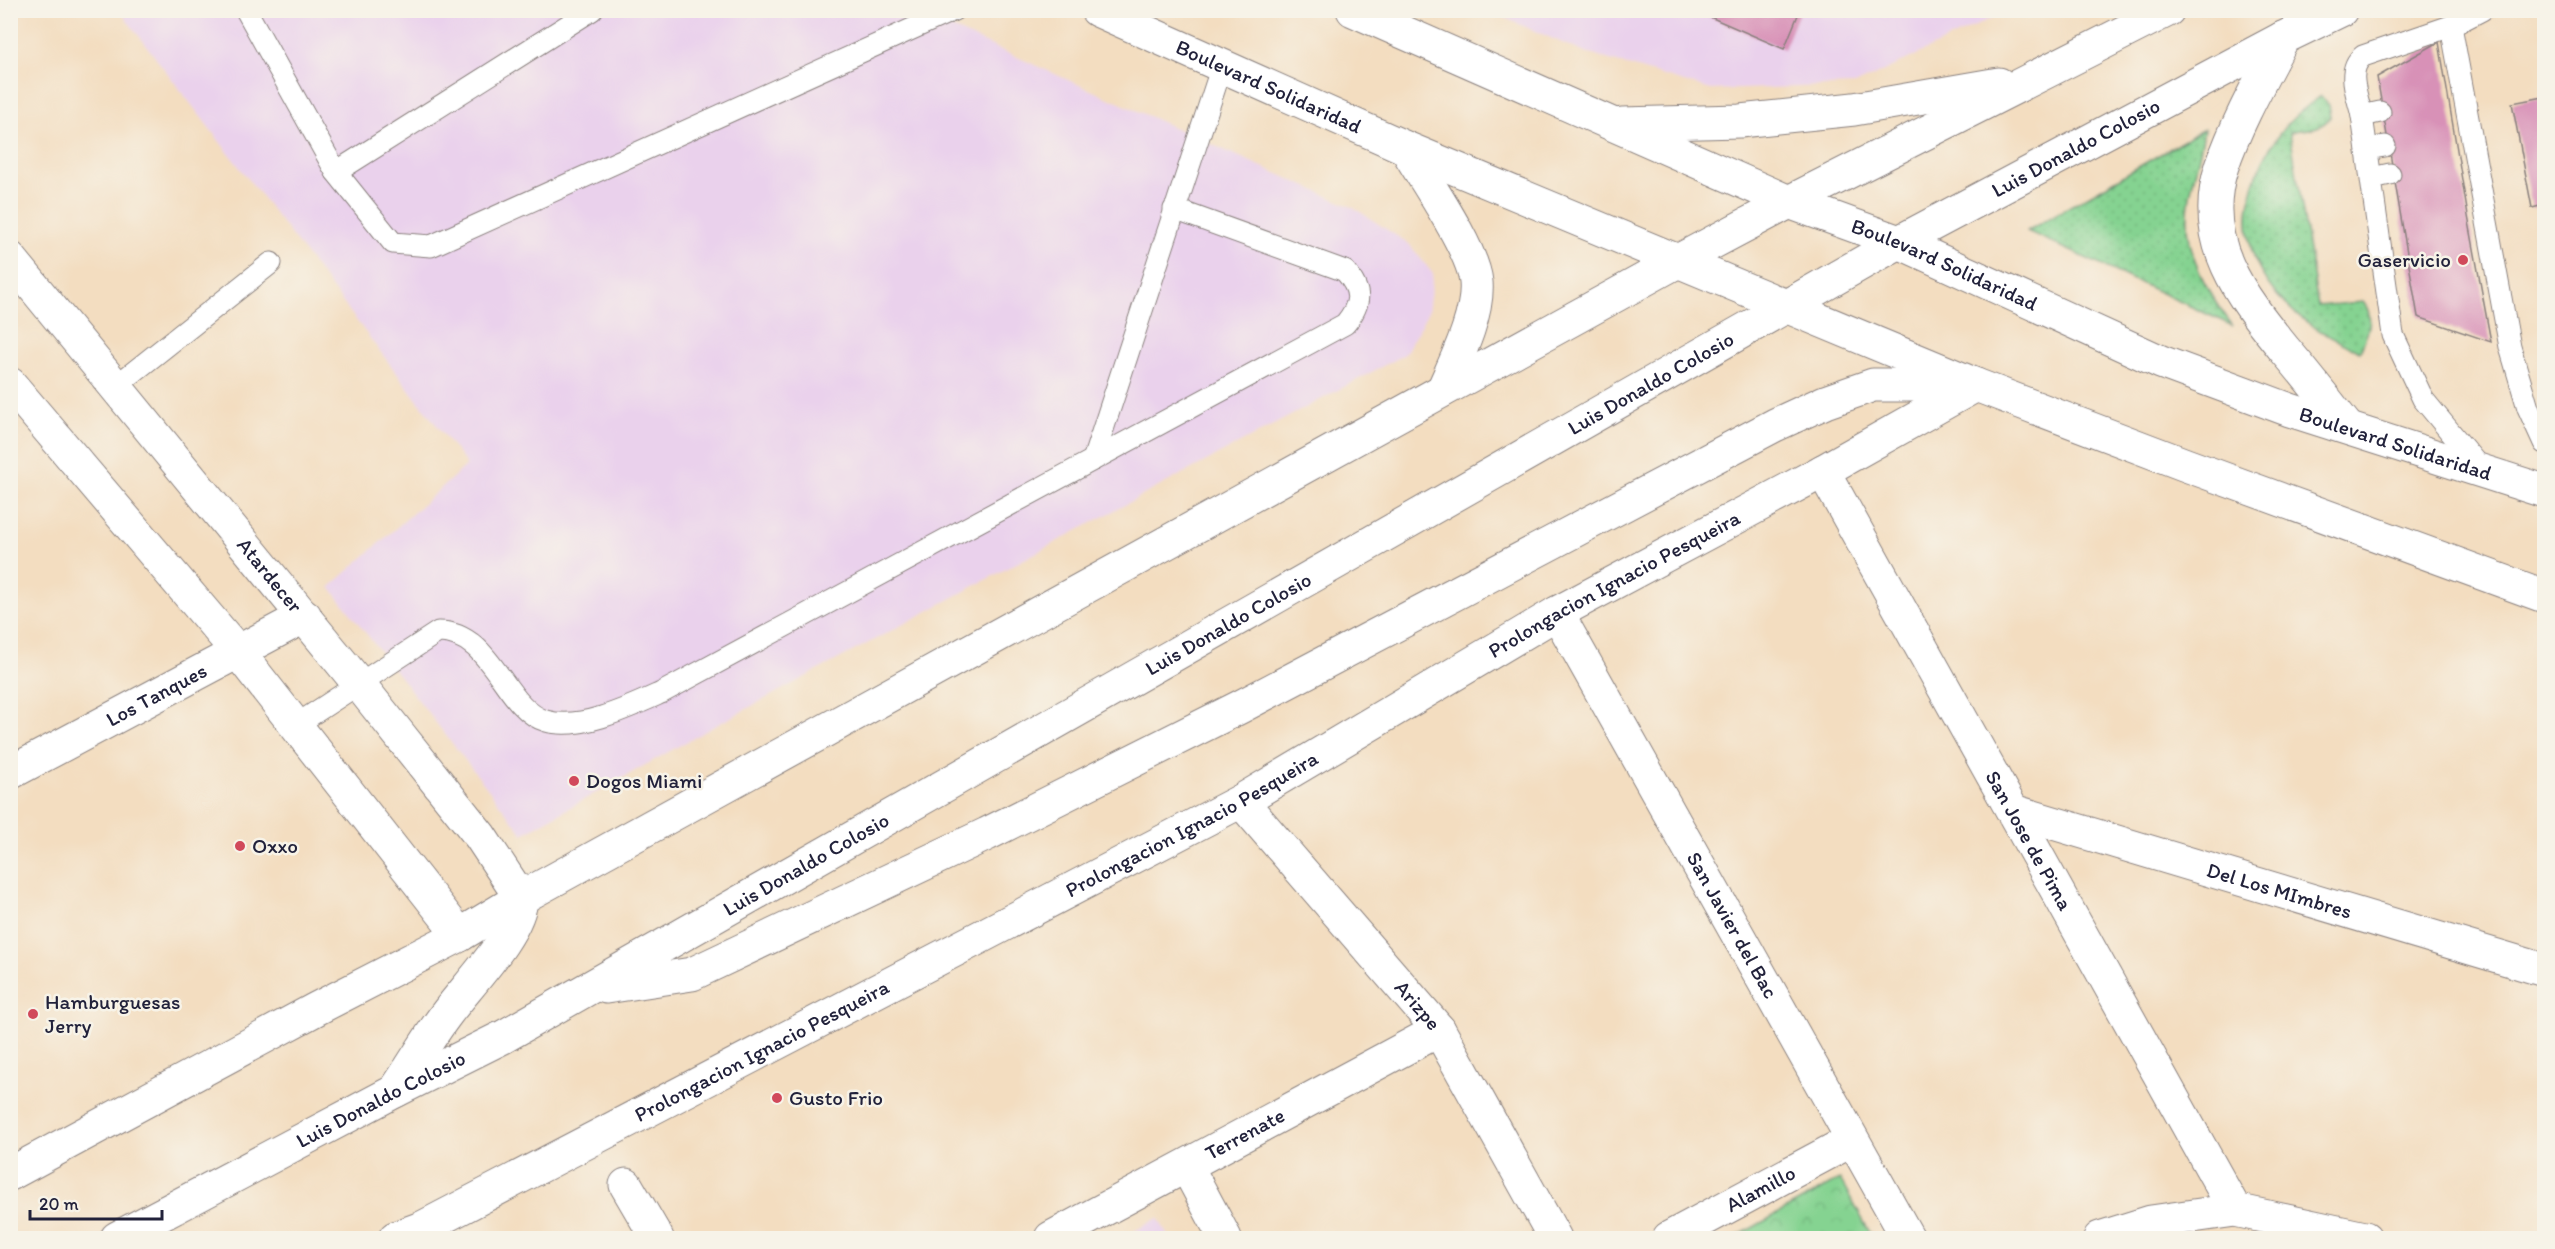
<svg xmlns="http://www.w3.org/2000/svg" width="2555" height="1249" font-family="Itim,sans-serif">
<defs>
<pattern id="park-crowns" width="20" height="18" patternUnits="userSpaceOnUse" patternTransform="scale(1.5)"><rect width="20" height="18" fill="#85d391"/><path d="M2 6a3 3 0 1 1 6 0M12 15a3 3 0 1 1 6 0" fill="none" stroke="#73b57e"/></pattern>
<pattern id="garden-dots" width="8" height="8" patternUnits="userSpaceOnUse" patternTransform="scale(1.5)"><rect width="8" height="8" fill="#85d391"/><path d="M2 2h.1M6 6h.1" fill="none" stroke="#73b57e" stroke-width="1.8" stroke-linecap="round"/></pattern>
</defs>
<rect width="100%" height="100%" fill="#f7f3e8"/>
<filter id="ink" filterUnits="userSpaceOnUse"><feTurbulence type="fractalNoise" baseFrequency=".0167" numOctaves="2"/><feDisplacementMap in="SourceGraphic" scale="12" xChannelSelector="R" yChannelSelector="G"/><feConvolveMatrix kernelMatrix="1 2 1 2 8 2 1 2 1" color-interpolation-filters="sRGB"/></filter>
<filter id="wash" filterUnits="userSpaceOnUse"><feTurbulence type="fractalNoise" baseFrequency=".008" numOctaves="4" result="noise"/><feDisplacementMap in="SourceGraphic" scale="24" xChannelSelector="R" yChannelSelector="G"/><feGaussianBlur stdDeviation="1.35" result="paint"/><feColorMatrix in="noise" values="0 0 0 0 0 0 0 0 0 0 0 0 0 0 0 0 0 1.4 0 .05"/><feComposite in="paint" operator="in"/></filter>
<g filter="url(#wash)">
<rect width="100%" height="100%" fill="#f3ddc0"/>
<g fill="#ead1ec">
<polygon points="120,11 914,11 1354,208 1409,244 1433,274 1428,312 1405,354 709,729 523,834 330,587 467,465"/>
<polygon points="1489,11 2006,11 1855,85 1711,90 1583,52"/>
<polygon points="1158,1218 1169,1238 1122,1238"/>
</g>
<polygon fill="url(#park-crowns)" stroke="#547a66" stroke-width="1.5" points="1840,1179 1873,1238 1734,1238"/>
<g fill="url(#garden-dots)" stroke="#547a66" stroke-width="1.5">
<path d="M2321 96 2329 105 2331 116C2321 131 2306 128 2290 132L2318 306 2363 302C2376 317 2367 335 2360 351 2284 319 2223 261 2258 172 2272 138 2291 116 2321 96Z"/>
<path d="M2204 129C2201 154 2193 177 2189 202 2182 250 2205 289 2233 326L2027 231Z"/>
</g>
<g id="blocks">
<g fill="#d891b7">
<polygon points="1694,10 1800,10 1784,49"/>
<polygon points="2439,42 2468,216 2491,342 2418,317 2377,77"/>
<polygon points="2544,97 2544,205 2532,208 2512,103"/>
</g>
</g>
</g>
<g filter="url(#ink)">
<use href="#blocks" fill-opacity="0" stroke="#8a807e" stroke-width="1.5"/>
<g fill="none" stroke-linecap="round" stroke-linejoin="round">
<defs>
<g id="service">
<polyline points="246,10 336,172 393,243 431,246 954,10"/>
<polyline points="2451,26 2510,347 2528,408 2544,443"/>
<path d="M2380 112 2362 116C2358 97 2345 70 2363 56L2451 26 2482 10"/>
<polyline points="2362,116 2393,335 2423,399 2481,469"/>
<polyline points="2367,149 2385,146"/>
<polyline points="336,172 592,10"/>
<polyline points="2372,178 2390,174"/>
<polyline points="116,386 271,263"/>
<polyline points="1093,460 1222,66"/>
<path d="M296 725 438 632C492 631 504 709 546 721 580 731 630 707 661 693L1345 324C1362 303 1362 291 1345 271L1174 209"/>
</g>
<g id="minor">
<path id="s1" d="M10 258 359 684 480 836 521 898C521 931 467 986 447 1013 428 1038 413 1065 395 1091"/>
<polyline points="10,384 238,652 460,935"/>
<path id="s2" d="M1823 471 2235 1210"/>
<path id="s3" d="M1557 613 1908 1238"/>
<path id="s4" d="M10 773 305 616"/>
<path id="s5" d="M1241 801 1439 1030 1555 1238"/>
<path id="s6" d="M2013 811 2544 970"/>
<polyline points="1187,1167 1225,1238"/>
<polyline points="626,1185 657,1238"/>
<path id="s7" d="M1051 1238 1439 1030"/>
<path id="s8" d="M1669 1238 1852 1140"/>
<polyline points="2100,1238 2151,1222 2235,1210 2365,1238"/>
</g>
<g id="primary">
<path id="s9" d="M1097 10 1406 148 1976 385 2186 465 2544 596"/>
<path id="s10" d="M1353 10 1789 202 1899 242 2161 362 2290 410 2544 491"/>
<path d="M2283 38C2261 80 2237 122 2222 166 2197 241 2241 296 2285 350 2307 375 2327 402 2348 428"/>
<polyline points="1622,124 1740,121 1854,109 1999,84"/>
<path d="M1406 148C1424 179 1473 249 1476 282 1479 315 1456 360 1443 390"/>
<polyline points="606,987 692,974 987,834 1240,707 1775,425 1825,402 1873,385 1959,385"/>
<polyline points="10,1174 316,1009 460,935 521,898 1678,261 1789,202 2168,10"/>
<path id="s11" d="M117 1238 395 1091 503 1037 1899 242 2283 38 2341 10"/>
<path id="s12" d="M395 1238 422 1228 1241 801 1557 613 1823 471 1976 385"/>
</g>
</defs>
<use href="#service" stroke="#8a807e" stroke-width="23"/>
<use href="#minor" stroke="#8a807e" stroke-width="35"/>
<use href="#primary" stroke="#8a807e" stroke-width="35"/>
<use href="#service" stroke="#fff" stroke-width="21"/>
<use href="#minor" stroke="#fff" stroke-width="33"/>
<use href="#primary" stroke="#fff" stroke-width="33"/>
</g>
</g>
<g fill="#d1495b" stroke="#f7f3e8" stroke-width="2">
<circle cx="2463" cy="260" r="6"/>
<circle cx="574" cy="781" r="6"/>
<circle cx="240" cy="846" r="6"/>
<circle cx="33" cy="1014" r="6"/>
<circle cx="777" cy="1098" r="6"/>
</g>
<g text-anchor="middle" stroke-width="5" stroke-linejoin="round" paint-order="stroke">
<g font-size="21" fill="#22223b" stroke="#f7f3e8">
<text dy="7" stroke="none"><textPath href="#s9" startOffset="188">Boulevard Solidaridad</textPath></text>
<text dy="7" stroke="none"><textPath href="#s11" startOffset="2242">Luis Donaldo Colosio</textPath></text>
<text dy="7" stroke="none"><textPath href="#s10" startOffset="644">Boulevard Solidaridad</textPath></text>
<text dy="7" stroke="none"><textPath href="#s11" startOffset="1756">Luis Donaldo Colosio</textPath></text>
<text dy="7" stroke="none"><textPath href="#s10" startOffset="1130">Boulevard Solidaridad</textPath></text>
<text dy="7" stroke="none"><textPath href="#s1" startOffset="410">Atardecer</textPath></text>
<text dy="7" stroke="none"><textPath href="#s12" startOffset="1384">Prolongacion Ignacio Pesqueira</textPath></text>
<text dy="7" stroke="none"><textPath href="#s11" startOffset="1270">Luis Donaldo Colosio</textPath></text>
<text dy="7" stroke="none"><textPath href="#s4" startOffset="166">Los Tanques</textPath></text>
<text dy="7" stroke="none"><textPath href="#s12" startOffset="898">Prolongacion Ignacio Pesqueira</textPath></text>
<text dy="7" stroke="none"><textPath href="#s2" startOffset="423">San Jose de Pima</textPath></text>
<text dy="7" stroke="none"><textPath href="#s11" startOffset="784">Luis Donaldo Colosio</textPath></text>
<text dy="7" stroke="none"><textPath href="#s6" startOffset="278">Del Los MImbres</textPath></text>
<text dy="7" stroke="none"><textPath href="#s3" startOffset="358">San Javier del Bac</textPath></text>
<text dy="7" stroke="none"><textPath href="#s5" startOffset="270">Arizpe</textPath></text>
<text dy="7" stroke="none"><textPath href="#s12" startOffset="412">Prolongacion Ignacio Pesqueira</textPath></text>
<text dy="7" stroke="none"><textPath href="#s11" startOffset="298">Luis Donaldo Colosio</textPath></text>
<text dy="7" stroke="none"><textPath href="#s7" startOffset="220">Terrenate</textPath></text>
<text dy="7" stroke="none"><textPath href="#s8" startOffset="104">Alamillo</textPath></text>
</g>
<g font-size="21" fill="#22223b" stroke="#f7f3e8" text-anchor="start">
<text x="2451" y="267" text-anchor="end">Gaservicio</text>
<text x="586" y="788">Dogos Miami</text>
<text x="252" y="853">Oxxo</text>
<text x="45" y="1009">Hamburguesas<tspan x="45" dy="24">Jerry</tspan></text>
<text x="789" y="1105">Gusto Frio</text>
</g>
</g>
<rect width="2555" height="1249" fill="none" stroke="#f7f3e8" stroke-width="36"/>
<path d="M30 1210v9h132v-9" fill="none" stroke="#22223b" stroke-width="3"/>
<text x="39" y="1210" font-size="18" fill="#22223b" stroke="#f7f3e8" stroke-width="4.5" paint-order="stroke">20 m</text>
</svg>
